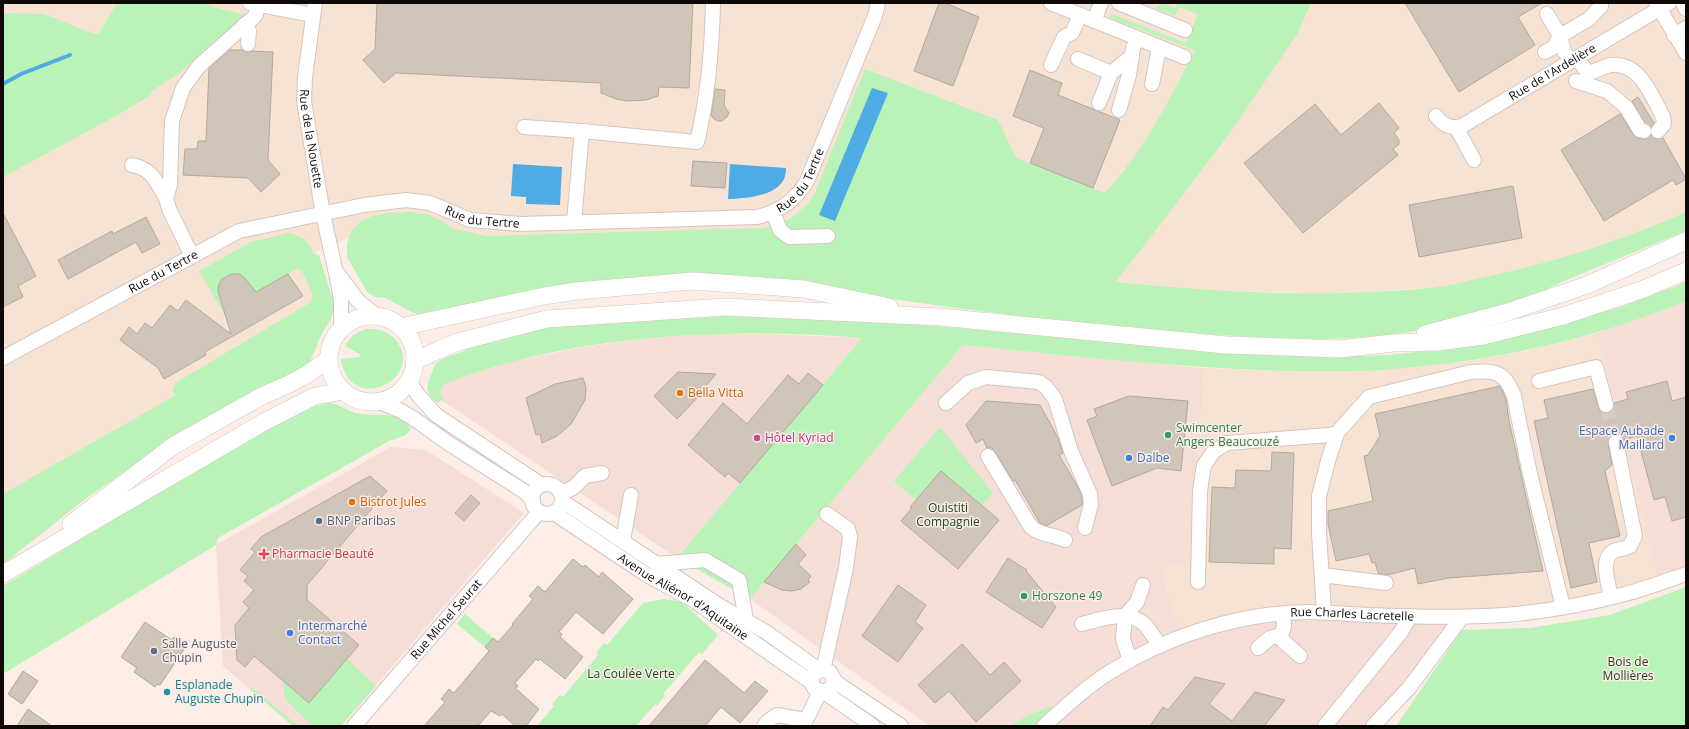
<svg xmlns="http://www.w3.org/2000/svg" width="1689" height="729" font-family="'Open Sans',sans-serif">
<rect width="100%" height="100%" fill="#fdede7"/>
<g fill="#f5ded5">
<polygon points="1686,301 1686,574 1659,583 1597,333"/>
<polygon points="704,334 763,334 862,338 677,558 446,403 441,397 441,389 443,384 461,377 518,360 579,348 640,339"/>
<polygon points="963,345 1204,368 1194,559 1161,570 1176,620 1183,636 1261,616 1450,617 1448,630 1424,663 1368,726 930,726 750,599"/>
<polygon points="391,447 426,450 524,513 341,726 293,726 223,666 216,545"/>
</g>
<g fill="#f7e3d3">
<polygon points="3,3 1686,3 1686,212 1636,234 1534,267 1439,287 1340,294 1194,290 1115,282 481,241 404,213 316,252 321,301 3,509"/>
<polygon points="1597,333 1659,583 1524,612 1304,612 1183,636 1176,620 1161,570 1194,559 1204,368 1279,371 1362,371 1462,362 1522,352"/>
</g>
<g fill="#b9f3b7">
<polygon points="117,3 205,3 214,7 245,15 178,74 152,91 151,95 114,117 3,177 3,13 44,14 94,34 99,33"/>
<path d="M1162 3 1175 8 1177 3H1311L1297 34 1230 133 1116 282C1207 291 1298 297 1390 291 1406 290 1422 289 1438 287 1454 285 1470 280 1485 277 1557 262 1619 241 1686 212V231C1648 247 1609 262 1571 278 1545 289 1520 303 1494 312 1477 318 1458 322 1441 326 1358 345 1277 339 1192 333 1057 323 923 304 789 284L752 280 424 315 414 313 385 298 375 297 367 292 347 257V243L352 230 361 221 372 216 391 213 410 212 430 215 455 229 486 236 764 228 774 226 792 218 809 202 815 193 865 69 998 120 1016 158 1105 193C1144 151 1169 100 1195 50L1110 18 1112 14 1186 43 1198 14 1179 7 1175 16 1157 9 1156 8Z"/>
<path d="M288 233C302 235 310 242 314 255H319L334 304V310L330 321 322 333 310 362 305 366 286 375 288 380 133 466 88 497 3 564V494L176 395 173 393V388L177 382 311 302 313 296 302 271 298 268 256 292C252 287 248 279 242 276 238 273 234 273 230 274 211 279 219 303 228 313L225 315 199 271 251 242Z"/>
<path d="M1686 282V301C1598 337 1509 358 1415 367 1397 368 1378 371 1360 371 1227 374 1095 358 963 345L750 599 677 558 862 338C727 327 571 334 444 384 439 391 440 397 446 403L441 400 438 403C425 394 425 387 432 373 433 369 435 364 438 362 445 356 456 354 465 351L464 345 546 327 710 313 892 322 1243 354 1325 357 1390 355 1452 348 1524 334 1621 307Z"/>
<path d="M365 329C377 328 388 331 396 340 426 380 349 416 341 359L360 357V354L345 346 353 335Z"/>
<path d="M327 403C338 403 345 410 356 413 374 418 401 408 411 429L406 435 389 441 218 538 216 545 3 674V586L252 436 312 407Z"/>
<polygon points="940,427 993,493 982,505 999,520 958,569 901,521 912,508 910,507 916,500 894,481"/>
<polygon points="1686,587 1686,726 1396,726 1462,630 1530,628 1610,615"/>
<polygon points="664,599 682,602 718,635 702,654 699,652 663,694 665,696 657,706 655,704 636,726 537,726 554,706 552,704 560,695 563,697 598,655 596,653 604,643 607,645 643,603"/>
<polygon points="465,614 493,638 485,647 457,624"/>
<polygon points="347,659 376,686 341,726 314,726 309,723 287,701 284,693 284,682 309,703"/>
<polygon points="251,688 258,692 298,726 293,726 250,689"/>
<polygon points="1051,706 1053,709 1036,726 1011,726 1024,717"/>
</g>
<g fill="#4fabe3">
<polygon points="872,88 888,93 835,221 819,215"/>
<polygon points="513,164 562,167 560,205 526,204 526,197 511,196"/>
<path d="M730 164 786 168C787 196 748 198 728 199Z"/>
</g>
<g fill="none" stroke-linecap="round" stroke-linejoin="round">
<polyline stroke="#4fabe3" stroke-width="4" points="3,84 21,74 70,55"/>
</g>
<g fill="#cfc5b9" stroke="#b3a89d">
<polygon points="377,3 693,3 689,88 659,87 658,96 646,100 628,101 616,99 601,93 601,83 396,73 384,83 363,60 375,49"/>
<polygon points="939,3 945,3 979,17 953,86 914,71"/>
<polygon points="1405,3 1542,3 1518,17 1535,45 1459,92"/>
<polygon points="230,50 242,50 248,52 253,51 273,52 268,160 280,174 261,192 248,178 183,175 185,149 197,149 198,141 206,141 209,68"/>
<polygon points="1030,70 1062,83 1058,95 1120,120 1093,188 1030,163 1044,128 1013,116"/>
<polygon points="715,89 725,90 724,105 729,113 727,117 722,121 718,121 714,119 711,115"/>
<polygon points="1638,97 1654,123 1651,127 1645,123 1632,101"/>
<polygon points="1379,103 1399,128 1394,133 1399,140 1399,144 1393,149 1398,155 1303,233 1244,163 1315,104 1341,135"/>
<polygon points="1620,114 1633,134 1637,138 1646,139 1651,135 1656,139 1663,138 1686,179 1676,185 1673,180 1604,221 1561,150"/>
<polygon points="693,161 727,163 725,188 691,186"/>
<polygon points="1513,186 1522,238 1419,257 1409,205"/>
<polygon points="3,213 36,276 18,286 23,297 3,307"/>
<polygon points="146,217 160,244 142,253 136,242 68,279 58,260 112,231 113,234"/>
<polygon points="231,274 239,274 245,278 256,292 288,274 303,296 205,352 206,355 164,379 158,368 120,340 129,327 137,334 145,323 152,328 170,305 178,311 186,300 231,334 218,291 219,284 222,279"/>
<polygon points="678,372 716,374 698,395 699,396 677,419 654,396"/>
<polygon points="808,373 823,385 740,483 728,473 725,477 688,445 723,403 747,424 788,375 799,384"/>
<polygon points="583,378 586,388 585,400 571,424 557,436 542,443 540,434 536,435 526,398 555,384"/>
<polygon points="1667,381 1672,401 1686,397 1686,517 1672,521 1665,497 1654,500 1637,436 1624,440 1618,434 1611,435 1608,443 1612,465 1605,471 1620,536 1589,543 1597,582 1571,588 1534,421 1548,418 1544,400 1593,389 1600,411 1608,413 1612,411 1614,403 1628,399 1626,392"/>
<polygon points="1500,386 1506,399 1509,421 1543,571 1449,578 1418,584 1415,568 1387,575 1378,573 1375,562 1372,563 1369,554 1336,561 1328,524 1328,511 1373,501 1364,456 1368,455 1380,436 1375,414"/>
<polygon points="1129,396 1188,401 1181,471 1157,468 1112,486 1087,420 1097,416 1094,409"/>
<polygon points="986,401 1040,405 1057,436 1063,453 1059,455 1079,489 1082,496 1082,505 1046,526 1040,523 1015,480 1013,481 995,452 992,448 987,448 983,439 976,443 966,425"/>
<polygon points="1272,452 1294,453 1291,549 1274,548 1274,564 1209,562 1212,487 1235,488 1236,470 1271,471"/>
<polygon points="941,471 999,520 958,569 901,521 912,508 910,507"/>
<polygon points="370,476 387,491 307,585 307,600 359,645 309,703 254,656 245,667 237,660 235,625 249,608 243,602 254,590 244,581 248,576 240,570 255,552 251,549 261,537"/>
<polygon points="471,495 480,503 464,521 455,513"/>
<polygon points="796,544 806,555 798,564 811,576 808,580 810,582 801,589 792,591 782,590 764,582"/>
<polygon points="1008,558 1027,570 1026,571 1056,607 1042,628 986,592"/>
<polygon points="573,559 583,567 585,565 599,577 602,572 633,599 603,634 576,612 559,632 562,634 560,637 583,657 565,679 540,659 538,661 536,659 515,683 518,686 515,688 539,709 526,726 515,726 502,714 500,716 491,711 478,726 424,726 445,702 441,699 449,689 454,693 489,651 485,647 493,638 498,642 513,625 512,624 533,599 529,596 538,586 545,592"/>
<polygon points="898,585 926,605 915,622 923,628 898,662 862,636"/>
<polygon points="145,622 172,640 174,637 187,645 160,685 157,684 155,687 134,672 137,668 121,657"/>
<polygon points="962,644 990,675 1004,662 1021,681 976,722 949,691 935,703 918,685"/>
<polygon points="705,660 744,693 755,681 768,691 740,723 721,707 705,726 649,726"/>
<polygon points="23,671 38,681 22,704 8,694"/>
<polygon points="1195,677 1225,684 1209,704 1232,721 1255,692 1285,700 1264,726 1150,726 1163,707 1168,710"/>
<polygon points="28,709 52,726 17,726"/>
</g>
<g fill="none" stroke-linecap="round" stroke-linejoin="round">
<polyline stroke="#d9cbc6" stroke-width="14" stroke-dasharray="14 7" stroke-linecap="butt" points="1606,405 1616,442"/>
<defs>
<g id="minor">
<polyline points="250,3 313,15"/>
<path id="s1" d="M315 3 305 77 304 101 323 214 339 287 341 301V329"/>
<polyline points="1051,3 1184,57"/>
<polyline points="1119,3 1185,30"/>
<polyline points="1656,3 1686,53"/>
<polyline points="1683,3 1686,9"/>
<polyline points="1547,14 1560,36 1564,51 1571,61"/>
<polyline points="1094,21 1101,3"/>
<polyline points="244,25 249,31 248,44"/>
<polyline points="1674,35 1686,28"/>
<polyline points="1545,52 1554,47 1560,36 1589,19 1601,6 1600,3"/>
<path d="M1577 58 1587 72C1595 73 1603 66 1611 65 1640 62 1652 96 1663 117L1664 124 1658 131"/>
<polyline points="1078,59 1111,73 1132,56"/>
<polyline points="1051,65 1064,37 1072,33 1080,15"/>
<polyline points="1576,81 1607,91 1626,107 1640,130 1644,131"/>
<polyline points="1152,84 1159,48"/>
<polyline points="1099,103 1111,73"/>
<polyline points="1119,110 1129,75 1133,48 1137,39"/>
<path id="s2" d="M1436 116C1443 125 1450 129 1462 126L1669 3"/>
<polyline points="524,127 582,131"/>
<polyline points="1456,127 1474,160"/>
<path d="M132 165C152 169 156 181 166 198"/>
<polyline points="773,212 780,230 789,237 828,236"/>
<path d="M574 222 582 131 697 142C708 97 712 50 713 3"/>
<polyline points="192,256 169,209 166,198 170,185 172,121 183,88 199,66 254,17 256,14 257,4"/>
<polyline points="338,274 358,301 377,316"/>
<path id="s3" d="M3 358 239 231 364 205 406 200 430 203 470 220 521 224 757 217C779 212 795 201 807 181L875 16 878 3"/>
<polyline points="409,381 418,395 436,415 542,485"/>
<polyline points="1539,381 1596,367 1606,405"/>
<polyline points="377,401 399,410 413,418 448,443 525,492 533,500"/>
<polyline points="946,403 968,383 986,377 1039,382 1046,387 1055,399 1071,451 1090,494 1091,504 1085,528"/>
<path d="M988 456 1031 527C1041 536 1053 534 1065 540"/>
<circle cx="547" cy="499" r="15"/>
<polyline points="561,493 573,488 585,476 602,473"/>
<polyline points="562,501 720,606 766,632 819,670"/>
<path id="s4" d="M554 513 647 575 693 600 811 682"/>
<polyline points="623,541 631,495"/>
<polyline points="656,564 705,560 739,580 746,620"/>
<polyline points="1322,575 1386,583"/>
<polyline points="1198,582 1200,491 1204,465 1214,451 1227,443 1329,435 1337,433"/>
<path d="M1611 597C1609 585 1599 559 1614 551 1619 549 1625 549 1630 546L1635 536 1616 442"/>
<path d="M1324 612 1319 533V496L1328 461 1337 433 1369 397 1471 372C1496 370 1505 372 1514 396L1530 474 1563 607"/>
<polyline points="1283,614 1284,627 1281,635 1283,641 1300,656"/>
<path d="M1082 624C1100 619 1126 610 1143 623 1149 628 1155 639 1160 646"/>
<polyline points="1258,648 1270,638 1281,635"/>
<polyline points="1130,661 1123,639 1125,616 1137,602 1143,585"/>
<polyline points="823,670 846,568 850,537 848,529 827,514"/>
<polyline points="834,681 901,726"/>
<path d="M824 692 832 687 834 679 830 672C818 666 807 677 814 688L824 692 873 726"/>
<path id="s5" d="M354 726 539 512"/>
<polyline points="764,726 768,721 777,715 805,720"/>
<polyline points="803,726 820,692"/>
<path id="s6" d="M1044 726C1065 707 1086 687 1110 672 1167 636 1239 613 1307 612 1327 612 1347 614 1368 615 1413 617 1459 618 1504 615 1541 612 1588 604 1625 594 1645 589 1666 581 1686 574"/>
<polyline points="1325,726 1401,632 1410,616"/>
<polyline points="1373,726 1409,688 1462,617"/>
</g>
<g id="major">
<circle cx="372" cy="359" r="43"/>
<polyline points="401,327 544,296 576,291 693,281 804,289 889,307"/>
<polyline points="1425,334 1508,312 1587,285 1686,241"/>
<polyline points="414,362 438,350 458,342 547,319 725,307 940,317 1226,345 1340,349 1393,343 1438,342 1483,336 1563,316 1641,290 1686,271"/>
<polyline points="71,524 173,446 262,396 289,384 306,375 329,359"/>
<polyline points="3,574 264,422 315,396 343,391"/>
</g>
</defs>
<use href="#minor" stroke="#d5c5bf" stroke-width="16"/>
<use href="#major" stroke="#d5c5bf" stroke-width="18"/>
<use href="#minor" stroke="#fff" stroke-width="14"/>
<use href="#major" stroke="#fff" stroke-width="17"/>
</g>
<g fill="#e8710a" stroke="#fdede7" stroke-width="1.5">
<circle cx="680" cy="393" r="4"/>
<circle cx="352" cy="502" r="4"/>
</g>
<g fill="#2e9e5b" stroke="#fdede7" stroke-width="1.5">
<circle cx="1168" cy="435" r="4"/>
<circle cx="1024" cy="596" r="4"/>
</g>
<circle fill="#d1479c" stroke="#fdede7" stroke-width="1.5" cx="757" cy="438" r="4"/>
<g fill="#3f7fe0" stroke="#fdede7" stroke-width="1.5">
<circle cx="1672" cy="438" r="4"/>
<circle cx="1129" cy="458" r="4"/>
<circle cx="290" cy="633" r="4"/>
</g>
<g fill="#5c6f8a" stroke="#fdede7" stroke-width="1.5">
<circle cx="319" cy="521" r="4"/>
<circle cx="154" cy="651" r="4"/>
</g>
<path fill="#e0444e" stroke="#fdede7" stroke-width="1.5" d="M262 548h4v4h4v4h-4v4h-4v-4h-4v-4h4z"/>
<circle fill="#0f9aa8" stroke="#fdede7" stroke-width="1.5" cx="167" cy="692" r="4"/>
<g text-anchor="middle" stroke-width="3" stroke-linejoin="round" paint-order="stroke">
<g font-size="12" fill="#0f0a08" stroke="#fdede7">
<text dy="4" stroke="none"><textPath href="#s2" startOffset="135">Rue de l'Ardelière</textPath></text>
<text dy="4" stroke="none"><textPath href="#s1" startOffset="137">Rue de la Nouette</textPath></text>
<text dy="4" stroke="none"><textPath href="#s3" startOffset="853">Rue du Tertre</textPath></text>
<text dy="4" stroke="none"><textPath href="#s3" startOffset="517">Rue du Tertre</textPath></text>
<text dy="4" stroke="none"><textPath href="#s3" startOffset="182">Rue du Tertre</textPath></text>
<text dy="4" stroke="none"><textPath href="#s4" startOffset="154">Avenue Aliénor d'Aquitaine</textPath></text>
<text dy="4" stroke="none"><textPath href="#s6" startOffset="339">Rue Charles Lacretelle</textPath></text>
<text dy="4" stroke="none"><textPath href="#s5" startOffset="141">Rue Michel Seurat</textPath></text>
</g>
<g font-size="12" fill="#c56008" stroke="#fdede7" text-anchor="start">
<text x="688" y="397">Bella Vitta</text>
<text x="360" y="506">Bistrot Jules</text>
</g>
<g font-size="12" fill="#27864d" stroke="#fdede7" text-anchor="start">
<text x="1176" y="432">Swimcenter<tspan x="1176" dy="14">Angers Beaucouzé</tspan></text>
<text x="1032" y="600">Horszone 49</text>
</g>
<g font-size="12" fill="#366cbe" stroke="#fdede7" text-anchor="start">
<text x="1664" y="435" text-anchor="end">Espace Aubade<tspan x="1664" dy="14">Maillard</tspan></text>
<text x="1137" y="462">Dalbe</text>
<text x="298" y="630">Intermarché<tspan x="298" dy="14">Contact</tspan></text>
</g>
<g font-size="12" fill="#b23c85" stroke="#fdede7" text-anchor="start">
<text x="765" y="442">Hôtel Kyriad</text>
</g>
<g font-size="12" fill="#19481a" stroke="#fdede7">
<text x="948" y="512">Ouistiti<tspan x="948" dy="14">Compagnie</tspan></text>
<text x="1628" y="666">Bois de<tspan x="1628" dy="14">Mollières</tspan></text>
<text x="631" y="678">La Coulée Verte</text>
</g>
<g font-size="12" fill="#4e5e75" stroke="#fdede7" text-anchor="start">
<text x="327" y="525">BNP Paribas</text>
<text x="162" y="648">Salle Auguste<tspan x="162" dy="14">Chupin</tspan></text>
</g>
<g font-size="12" fill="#be3a42" stroke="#fdede7" text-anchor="start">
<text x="272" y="558">Pharmacie Beauté</text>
</g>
<g font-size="12" fill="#0d838f" stroke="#fdede7" text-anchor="start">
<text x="175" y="689">Esplanade<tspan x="175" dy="14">Auguste Chupin</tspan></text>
</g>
</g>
<rect width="1689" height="729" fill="none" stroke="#0f0a08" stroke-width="8"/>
</svg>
